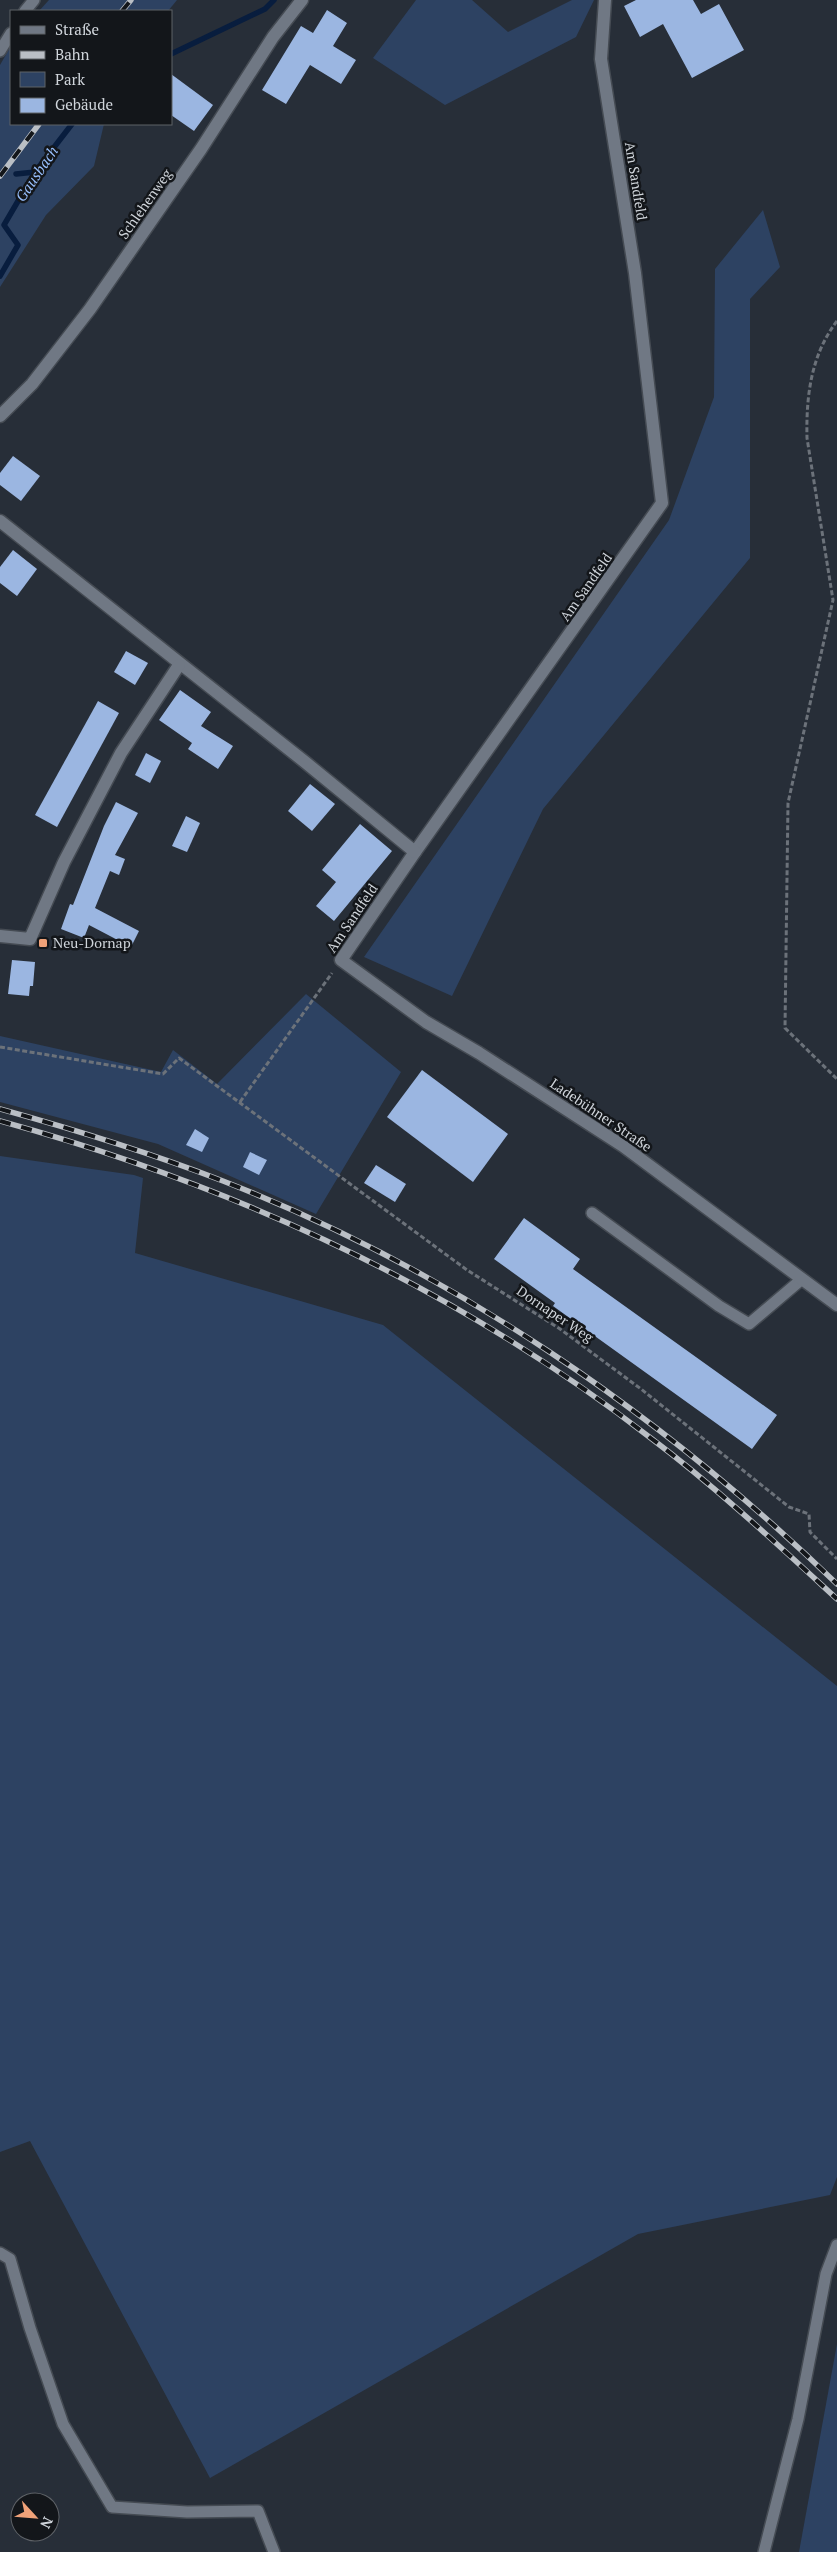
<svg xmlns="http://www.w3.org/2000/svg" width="837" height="2552" font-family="'PT Serif',serif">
<rect width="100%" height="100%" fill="#272e38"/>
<g fill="#2d4262">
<polygon points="49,0 177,0 168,11 39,11"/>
<polygon points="416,0 472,0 508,32 572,0 594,0 576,37 445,105 373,58"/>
<polygon points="11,46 11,124 104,124 94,166 46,215 0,287 0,65"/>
<polygon points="763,210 780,267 750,299 750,558 543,809 452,996 364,957 669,520 714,397 715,269"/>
<polygon points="306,994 401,1072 316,1214 158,1144 0,1102 0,1036 161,1072 173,1050 217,1084"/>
<polygon points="0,1156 134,1175 143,1178 135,1253 383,1325 837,1686 837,2177 830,2195 638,2234 210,2478 30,2141 0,2152"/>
<polygon points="837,2344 837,2552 799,2552"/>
</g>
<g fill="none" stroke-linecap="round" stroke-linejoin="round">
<g stroke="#081d3e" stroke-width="5.5">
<polyline points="171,54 265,9 274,0"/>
<polyline points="16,174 35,172"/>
<polyline points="0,276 18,245 4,225 35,172 72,124"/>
</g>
</g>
<g fill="#9bb6e1">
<polygon points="636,0 693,0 701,14 719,4 744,50 692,78 663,24 640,37 624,6"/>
<polygon points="327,10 347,23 333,46 356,60 341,84 310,65 286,104 262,90 301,26 313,33"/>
<polygon points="171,74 213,105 194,131 171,115"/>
<polygon points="13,456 40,476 21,501 0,485 0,473"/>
<polygon points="13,550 37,569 17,596 0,583 0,567"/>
<polygon points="126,651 148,663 135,685 114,672"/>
<polygon points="180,690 211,712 201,726 233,746 218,769 188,749 192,743 159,720"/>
<polygon points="98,701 119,713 57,827 35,815"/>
<polygon points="146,753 161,761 150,783 135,775"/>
<polygon points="310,784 335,804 312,831 288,811"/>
<polygon points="116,802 138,813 115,855 125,859 119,875 110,871 95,908 139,931 131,947 89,925 84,938 61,929 70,904 73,905 104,826"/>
<polygon points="186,816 200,823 187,852 172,846"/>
<polygon points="360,824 392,851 334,921 316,906 336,882 322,870"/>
<polygon points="12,960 35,962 33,986 30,986 29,996 8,994"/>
<polygon points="422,1070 508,1134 473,1182 387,1117"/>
<polygon points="195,1129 209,1138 202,1152 186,1145"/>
<polygon points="250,1152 267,1160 259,1175 243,1167"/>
<polygon points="376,1165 406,1184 395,1202 364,1183"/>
<polygon points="524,1218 580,1259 573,1269 777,1415 752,1449 553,1306 555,1303 494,1259"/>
</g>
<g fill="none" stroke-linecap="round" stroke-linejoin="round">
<defs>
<g id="service">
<polyline points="25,11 34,0"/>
<polyline points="0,51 11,33"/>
<polyline points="592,1213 719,1306 749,1324 802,1279"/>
<polyline points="0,2253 10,2259 30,2328 63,2424 112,2507 187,2512 258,2511 274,2552"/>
<polyline points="764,2552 798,2419 826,2274 837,2245"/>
</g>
<g id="minor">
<polyline points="605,0 601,59 635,273 662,503 415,852 341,960 426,1022 479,1053 623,1146 837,1305"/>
<polyline points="0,416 32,384 90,309 201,149 273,37 302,0"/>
<polyline points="0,521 305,762 415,852"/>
<polyline points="0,936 30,939 64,862 121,753 179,665"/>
</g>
</defs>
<use href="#service" stroke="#454b53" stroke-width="14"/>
<use href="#minor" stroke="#454b53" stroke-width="15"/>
<g stroke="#6c727a" stroke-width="3" stroke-dasharray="5 2.5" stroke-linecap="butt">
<path d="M837 321C811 355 806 396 807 438L833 600 788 803 785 1028 837 1079"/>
<polyline points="0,1047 163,1074 179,1058 467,1270 560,1329 641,1389 789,1507 809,1514 810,1532 837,1559"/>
<polyline points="240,1102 332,973"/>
</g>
<use href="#service" stroke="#707884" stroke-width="11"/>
<use href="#minor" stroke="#707884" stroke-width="12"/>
<defs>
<g id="rail">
<polyline points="122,11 131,0"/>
<polyline points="0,176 39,124"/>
<path d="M0 1109C76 1130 150 1153 223 1181 453 1271 660 1413 837 1584"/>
<path d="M0 1121C236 1186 458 1289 652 1439 717 1488 777 1544 837 1599"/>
</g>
</defs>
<use href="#rail" stroke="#babfc5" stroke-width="5.5"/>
<use href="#rail" stroke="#13161a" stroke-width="4" stroke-dasharray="11" stroke-linecap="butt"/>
</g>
<rect fill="#f0a279" stroke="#13161a" stroke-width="2" x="38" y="938" width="10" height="10" rx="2.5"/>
<g text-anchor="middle" stroke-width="5" stroke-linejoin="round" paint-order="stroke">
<g font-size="14" fill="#cfd4da" stroke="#13161a">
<text transform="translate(636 181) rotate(81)" y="5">Am Sandfeld</text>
<text transform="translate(145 204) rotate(-55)" y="5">Schlehenweg</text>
<text transform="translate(586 587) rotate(-55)" y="5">Am Sandfeld</text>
<text transform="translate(352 918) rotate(-56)" y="5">Am Sandfeld</text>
<text transform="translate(601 1115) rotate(34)" y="5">Ladebühner Straße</text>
<text transform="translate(555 1314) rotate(34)" y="5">Dornaper Weg</text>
</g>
<g font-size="14" fill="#cfd4da" stroke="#13161a" text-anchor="start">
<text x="53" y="948">Neu-Dornap</text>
</g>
<g font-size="15" font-style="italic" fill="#97bffd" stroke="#13161a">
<text transform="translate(37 174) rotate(-56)" y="5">Gausbach</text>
</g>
</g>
<rect x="10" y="10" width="162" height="115" fill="#13161a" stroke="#5e6267"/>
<rect x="20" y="26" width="25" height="8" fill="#707884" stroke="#5e6267"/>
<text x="55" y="35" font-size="15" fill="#cfd4da">Straße</text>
<rect x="20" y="51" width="25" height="8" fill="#babfc5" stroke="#5e6267"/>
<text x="55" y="60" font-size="15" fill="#cfd4da">Bahn</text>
<rect x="20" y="72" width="25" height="15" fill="#2d4262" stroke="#5e6267"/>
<text x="55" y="85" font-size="15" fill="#cfd4da">Park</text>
<rect x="20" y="98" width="25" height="15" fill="#9bb6e1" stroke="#5e6267"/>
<text x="55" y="110" font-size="15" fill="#cfd4da">Gebäude</text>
<g transform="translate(35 2517) rotate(116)"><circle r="24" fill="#13161a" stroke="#5e6267"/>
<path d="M0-4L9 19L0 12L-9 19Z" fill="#f0a279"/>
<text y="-8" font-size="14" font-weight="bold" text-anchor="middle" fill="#cfd4da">N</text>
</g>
</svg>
